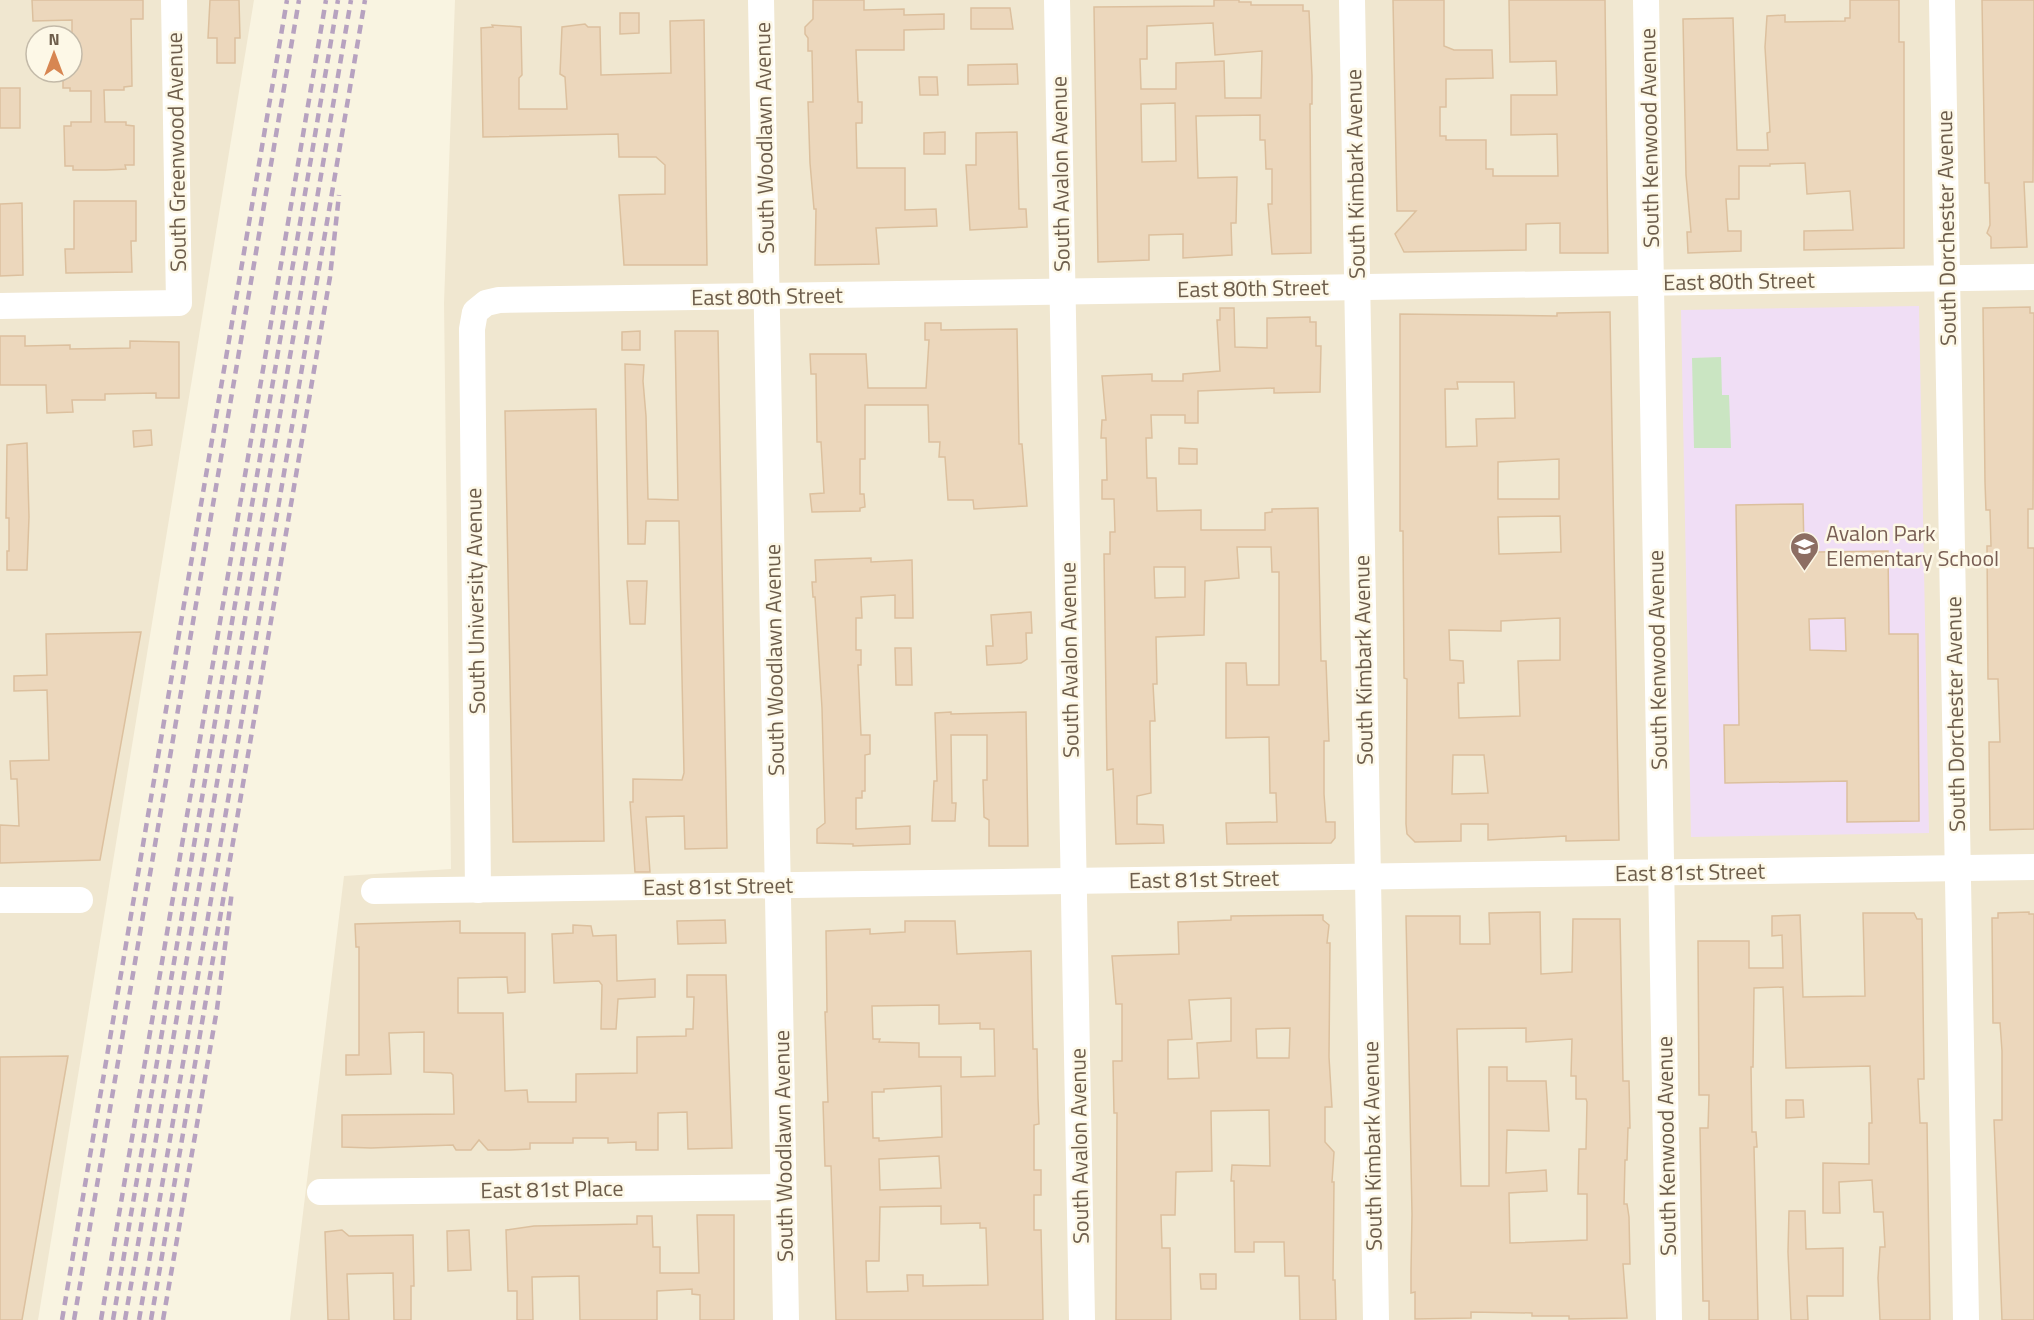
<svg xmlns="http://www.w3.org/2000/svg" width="2034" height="1320" font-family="'Titillium Web',sans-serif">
<rect width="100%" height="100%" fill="#f9f4e1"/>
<g fill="#f0e7d0" fill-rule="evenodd">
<path d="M0 0H254L38 1320H0ZM36 36H72V72H36Z"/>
<polygon points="455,0 2034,0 2034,1320 290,1320 344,876 451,869 444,303"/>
</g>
<polygon fill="#f0def5" points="1919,306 1929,833 1691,837 1681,310"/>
<polygon fill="#cae5c2" points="1721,357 1722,395 1729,395 1731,448 1694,448 1692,358"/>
<g fill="#ecd7bc" stroke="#dcc09e" stroke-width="1.5" fill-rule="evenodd">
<polygon points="32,0 143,0 143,19 131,19 132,86 124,87 124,90 104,90 105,122 126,122 126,125 134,126 134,165 125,165 126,169 106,170 73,170 73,166 65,166 64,126 71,126 71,122 91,122 91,91 70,91 70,88 63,88 63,72 72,72 72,20 33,21"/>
<polygon points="210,0 239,0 240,38 235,38 235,63 217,63 217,38 208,38"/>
<polygon points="813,0 864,0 864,10 904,9 904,15 944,14 944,29 904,30 904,50 856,50 858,102 862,102 862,123 856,123 857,168 905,168 905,210 936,209 937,226 876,228 879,264 815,265 816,209 814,209 810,163 808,102 813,102 812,51 808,51 808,38 805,34 805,27 813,19"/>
<path d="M1214 0H1239V2H1251V5H1303V11H1309L1312 76V104H1310L1311 253 1272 254 1268 204H1272V169H1266L1265 140H1260V115L1196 116 1198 178 1237 177 1236 223H1231L1232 255 1183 258V234L1149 235V260L1098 262 1094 7 1214 6ZM1213 23 1215 55 1262 51 1261 98H1225L1224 61 1176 63V89H1141L1140 59H1147V26ZM1175 103 1176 161 1142 162 1141 104Z"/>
<polygon points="1393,0 1444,0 1444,46 1454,50 1492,50 1493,78 1446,79 1446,107 1440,107 1440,136 1446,136 1446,140 1486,140 1486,169 1493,169 1493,176 1558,176 1557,134 1511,135 1511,95 1557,95 1556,61 1510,62 1509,0 1605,0 1608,253 1560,253 1560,223 1526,224 1526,250 1404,252 1395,234 1416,211 1397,211"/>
<polygon points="1850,0 1899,0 1899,42 1904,42 1904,248 1804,250 1804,231 1853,230 1850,191 1807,194 1805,163 1770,164 1770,166 1739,166 1739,199 1726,199 1728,231 1741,231 1741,251 1688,253 1687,232 1691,232 1686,175 1683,19 1733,18 1737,150 1768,150 1767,133 1770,132 1765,47 1767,16 1785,15 1785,22 1845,21 1845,18 1850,18"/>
<polygon points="1982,0 2034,0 2033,182 2024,182 2027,247 1991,248 1991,237 1987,233 1990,225 1989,183 1985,183"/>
<polygon points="971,8 1010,8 1013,29 971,29"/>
<polygon points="620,13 639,13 639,33 620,34"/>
<polygon points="704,20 707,265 624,265 619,195 665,194 665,165 656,157 619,157 618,134 483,137 481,28 493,27 492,25 521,27 522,75 519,78 519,109 567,109 565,77 560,74 562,27 585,24 588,27 600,27 601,75 671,73 670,21"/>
<polygon points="1017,64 1018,84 968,85 968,65"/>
<polygon points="919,77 937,77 938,95 920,95"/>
<rect x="0" y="88" width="20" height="40"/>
<polygon points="945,132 945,154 924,154 924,133"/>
<polygon points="1017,132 1019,209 1026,209 1027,227 970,230 966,165 976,165 976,133"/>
<polygon points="74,201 136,201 136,241 131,241 132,272 66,273 65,249 74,249"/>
<polygon points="22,203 23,275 0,276 0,204"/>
<polygon points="2030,307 2030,313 2034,313 2033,509 2028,509 2028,548 2034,548 2034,829 1990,830 1989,742 2000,742 1998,679 1988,679 1987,546 1991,546 1990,510 1986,510 1985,482 1983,308"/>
<path d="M1220 308H1234L1235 347 1267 348V318L1310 317V322H1316V346H1321L1320 392 1274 393V388L1198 391V423H1185V415H1151L1152 438H1146L1147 478H1156L1157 511 1201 510V530H1265V513L1272 512V509L1318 508 1321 661H1326L1329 741H1324V794L1326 822H1335V838L1331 843 1227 844 1226 823 1277 822 1276 793H1270L1269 737 1226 738V663H1246L1247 685H1279V572H1272L1271 547H1237L1239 578 1205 581 1204 635 1156 637 1157 684H1153L1155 721H1150V727L1151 793 1137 796V824L1163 825 1164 843 1116 844 1113 769 1107 770 1104 554H1110V532H1115L1114 499H1102V480H1107L1106 438H1101L1102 420H1106L1102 376 1152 374V381H1183V374L1220 371 1217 320H1220ZM1154 567H1185V597L1155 598Z"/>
<path d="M1610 312 1619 840 1566 841V836L1488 840V824H1461V841L1415 842 1407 834 1406 824 1407 679 1404 678 1403 531H1400V314L1557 316V313ZM1457 382H1514L1515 418 1476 419 1477 446 1446 447 1445 389H1458ZM1559 459V499H1498V462ZM1560 516 1561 552 1499 554 1498 517ZM1560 618V660L1518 661 1520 716 1459 718 1458 683H1464L1463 661 1450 660 1449 630 1501 631V621ZM1453 755H1484L1488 793 1452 794Z"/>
<polygon points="925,323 941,323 941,330 1017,329 1019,444 1022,444 1027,506 974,509 973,500 948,500 945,457 939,457 940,442 929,442 928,405 865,405 865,459 860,459 860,494 864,494 865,507 860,508 860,511 812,512 810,494 824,493 821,442 817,442 816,374 811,374 810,354 866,354 868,388 926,388 929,340 925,340"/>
<polygon points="640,331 640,350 622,350 622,332"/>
<polygon points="675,331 718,331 727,848 685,849 684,816 646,817 650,872 635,872 630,802 633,802 633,779 682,780 684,773 681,629 679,521 646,521 645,544 628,544 625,364 644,365 643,381 646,416 648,499 678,500"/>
<polygon points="0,336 25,336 25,346 70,345 70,349 130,348 130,341 179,342 179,398 156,398 156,393 105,394 105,400 72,400 73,412 47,413 46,385 0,385"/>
<polygon points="596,409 604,841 513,842 505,411"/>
<polygon points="151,430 152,445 134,447 133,431"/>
<polygon points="27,443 29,517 27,570 7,570 7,551 9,551 9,518 6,518 7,445"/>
<polygon points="1179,448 1197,449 1197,464 1179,464"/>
<path d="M1803 504 1804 548H1817V552L1888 551 1889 634H1918L1919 821 1847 822V781L1725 783 1724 725H1739L1736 505ZM1845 618 1846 651 1810 650 1809 619Z"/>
<polygon points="871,558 871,562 912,560 913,618 895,618 895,595 861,597 862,618 856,618 856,650 861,650 861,665 858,665 861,735 870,735 870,754 865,755 865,791 862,791 862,798 856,798 856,829 910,826 910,844 853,846 853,844 817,843 817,829 825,823 822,708 815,597 813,597 812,582 816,582 815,560"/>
<polygon points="627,581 647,581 645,624 630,624"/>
<polygon points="1031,612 1032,633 1026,633 1027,659 1021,663 987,665 986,646 993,646 991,615"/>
<polygon points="141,632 100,860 0,863 0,825 19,826 17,779 11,779 10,761 49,760 47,690 14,691 14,676 47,675 46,634"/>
<polygon points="895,648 911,648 912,685 896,685"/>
<polygon points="951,712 951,714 1026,712 1028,846 989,846 989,820 984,817 983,780 987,780 987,735 951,735 952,803 956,803 955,821 932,821 934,781 937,781 935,713"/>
<path d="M1540 912 1541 974 1572 972 1573 919H1620L1623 1081H1629L1630 1128H1628L1627 1160H1625L1624 1204H1627L1629 1217 1630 1264H1623L1627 1318 1569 1319V1316H1532V1313L1471 1312V1318L1415 1319V1292L1411 1293V1270L1412 1214 1406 916H1460V944H1490L1489 913ZM1526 1028V1042L1572 1039 1571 1076H1576V1099H1586L1587 1102 1586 1149H1579L1578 1194H1587V1240L1510 1243 1509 1193 1547 1191 1546 1170 1506 1173 1507 1130 1549 1131 1546 1081H1507V1067H1489V1186H1461L1457 1029Z"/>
<polygon points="2029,912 2029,914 2034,914 2034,1320 2002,1320 1994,1120 2002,1120 2002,1051 2000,1023 1993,1023 1992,918 1998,918 1998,913"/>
<polygon points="1863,913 1914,913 1917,919 1922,919 1924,1079 1918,1079 1920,1123 1927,1123 1930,1320 1880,1320 1878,1278 1880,1247 1885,1247 1883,1212 1874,1212 1872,1180 1839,1182 1840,1213 1823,1213 1823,1163 1869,1164 1869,1123 1872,1123 1870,1066 1786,1068 1783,987 1754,988 1753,1067 1751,1067 1752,1132 1756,1132 1757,1147 1754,1147 1758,1320 1709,1320 1709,1301 1703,1301 1700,1128 1708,1128 1709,1095 1699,1095 1698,941 1749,941 1749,968 1783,968 1782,935 1772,936 1772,916 1800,915 1803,997 1865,996"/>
<path d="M1323 915V920L1329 925 1327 943H1330L1329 1057 1332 1107H1325V1142L1334 1152 1332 1182H1334L1333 1280H1335L1336 1320H1300L1299 1276H1285L1284 1242H1254V1252H1235L1234 1181H1231L1232 1165 1270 1166 1269 1110 1211 1111 1212 1171 1176 1172 1175 1215H1161L1162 1248H1170L1171 1320H1116L1117 1113H1114L1113 1061H1122V1004H1116L1112 956 1179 954 1178 922 1231 920V916ZM1231 998V1041L1197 1043 1199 1078 1168 1079V1040L1192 1039 1189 1000ZM1290 1028 1289 1058H1257L1256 1029Z"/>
<polygon points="725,920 726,943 678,944 677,921"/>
<polygon points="460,921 460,933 525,933 525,992 508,993 507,977 458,978 458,1013 503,1013 505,1091 527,1090 528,1102 576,1102 576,1074 637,1073 637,1037 686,1036 686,1029 693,1029 694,997 687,997 687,975 726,975 732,1148 688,1149 687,1112 658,1113 658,1150 636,1150 636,1142 608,1143 608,1138 573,1138 573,1143 530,1143 530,1149 510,1150 488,1150 479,1140 471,1150 456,1150 453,1145 371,1148 342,1147 342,1115 454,1114 453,1075 451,1073 424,1072 424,1032 389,1033 391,1074 346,1075 346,1055 359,1055 359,947 356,947 355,924"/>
<path d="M905 921H955L957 954 1031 951 1033 1049H1037L1038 1098 1039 1124 1034 1125V1170H1041V1195H1034V1230H1041L1043 1320H836L831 1166H825L823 1102H828L825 1012H827L826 931 870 929V934L905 932ZM939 1005V1024L980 1023V1029H994L995 1076 961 1077V1057H919V1043L879 1042 880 1039H873L872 1006ZM941 1086 942 1137 879 1141V1138H873L872 1092H884V1089ZM939 1156 941 1188 880 1190 879 1159ZM941 1206V1224L980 1223V1228H986L988 1285 923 1286V1275H907L908 1291 867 1292 866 1261H879L880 1207Z"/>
<polygon points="573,925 591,926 593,936 616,935 617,981 655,979 655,997 618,999 616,1029 601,1029 602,985 599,981 554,983 552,934 573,933"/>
<polygon points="68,1056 22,1320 0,1320 0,1057"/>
<polygon points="1786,1100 1803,1100 1804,1117 1786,1118"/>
<polygon points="1789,1211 1805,1211 1806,1249 1843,1248 1843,1296 1807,1296 1808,1320 1791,1320 1788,1252"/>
<polygon points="697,1215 734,1215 734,1320 700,1320 700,1295 692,1294 692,1289 657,1291 657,1320 580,1320 579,1276 532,1277 533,1320 517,1320 517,1291 508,1291 506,1230 534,1226 637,1224 637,1216 652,1216 653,1247 660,1247 660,1273 699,1273"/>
<polygon points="342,1230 349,1236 413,1235 414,1286 411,1286 411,1320 394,1320 393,1273 347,1274 349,1320 328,1320 325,1232"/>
<polygon points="469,1230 471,1270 448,1271 447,1231"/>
<polygon points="1200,1274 1216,1274 1216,1289 1201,1289"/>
</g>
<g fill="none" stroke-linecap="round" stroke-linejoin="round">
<g stroke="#fff" stroke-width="26">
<polyline points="761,0 786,1320"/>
<polyline points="1057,0 1082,1320"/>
<polyline points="1352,0 1376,1320"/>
<polyline points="1646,0 1669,1320"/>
<polyline points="1942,0 1966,1320"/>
<polyline points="0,306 179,303 174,0"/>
<polyline points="478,890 472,329 475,312 486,303 499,300 2034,277"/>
<polyline points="374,891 2034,867"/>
<polyline points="0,900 80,900"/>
<polyline points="320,1192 783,1187"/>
</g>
<g stroke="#b7a2c0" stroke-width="4.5" stroke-dasharray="9 6" stroke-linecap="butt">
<polyline points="62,1320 287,0"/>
<polyline points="74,1320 299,0"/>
<polyline points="101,1320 326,0"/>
<polyline points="113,1320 338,0"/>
<polyline points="125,1320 351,0"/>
<polyline points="139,1320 365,0"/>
<polyline points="151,1320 330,277 339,195"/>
<polyline points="163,1320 217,1009 232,891"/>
</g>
</g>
<defs>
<symbol id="school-pin" viewBox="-11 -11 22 30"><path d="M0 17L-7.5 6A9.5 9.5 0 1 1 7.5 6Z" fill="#8d6e63" stroke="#fdf8e7"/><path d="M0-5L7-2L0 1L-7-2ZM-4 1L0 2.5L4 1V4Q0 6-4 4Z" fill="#fff"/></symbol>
</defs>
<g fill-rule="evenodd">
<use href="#school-pin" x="1788" y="530" width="33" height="45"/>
</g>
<g text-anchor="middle" stroke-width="5" stroke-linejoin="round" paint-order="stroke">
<g font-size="22" fill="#6d5d4b" stroke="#fdf8e7">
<text transform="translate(764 138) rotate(-91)" y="8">South Woodlawn Avenue</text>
<text transform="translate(1649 138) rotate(-91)" y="8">South Kenwood Avenue</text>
<text transform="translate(176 152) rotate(-91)" y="8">South Greenwood Avenue</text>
<text transform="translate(1060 174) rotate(-91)" y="8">South Avalon Avenue</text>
<text transform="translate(1355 174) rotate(-91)" y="8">South Kimbark Avenue</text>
<text transform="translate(1946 228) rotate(-91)" y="8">South Dorchester Avenue</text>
<text transform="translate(1739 281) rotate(-1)" y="8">East 80th Street</text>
<text transform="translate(1253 288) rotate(-1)" y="8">East 80th Street</text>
<text transform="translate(767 296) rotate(-1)" y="8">East 80th Street</text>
<text transform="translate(475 601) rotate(-91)" y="8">South University Avenue</text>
<text transform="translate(774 660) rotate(-91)" y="8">South Woodlawn Avenue</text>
<text transform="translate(1069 660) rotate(-91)" y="8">South Avalon Avenue</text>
<text transform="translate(1363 660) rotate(-91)" y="8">South Kimbark Avenue</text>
<text transform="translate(1657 660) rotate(-91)" y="8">South Kenwood Avenue</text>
<text transform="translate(1955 714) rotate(-91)" y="8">South Dorchester Avenue</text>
<text transform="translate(1690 872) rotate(-1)" y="8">East 81st Street</text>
<text transform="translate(1204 879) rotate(-1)" y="8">East 81st Street</text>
<text transform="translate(718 886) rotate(-1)" y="8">East 81st Street</text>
<text transform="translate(783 1146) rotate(-91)" y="8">South Woodlawn Avenue</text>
<text transform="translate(1079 1146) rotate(-91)" y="8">South Avalon Avenue</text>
<text transform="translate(1372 1146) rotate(-91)" y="8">South Kimbark Avenue</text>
<text transform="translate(1666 1146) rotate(-91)" y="8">South Kenwood Avenue</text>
<text transform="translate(552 1189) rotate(-1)" y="8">East 81st Place</text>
</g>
<g font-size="22" fill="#785e54" stroke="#fdf8e7" text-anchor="start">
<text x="1826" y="541">Avalon Park<tspan x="1826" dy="25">Elementary School</tspan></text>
</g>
</g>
<g transform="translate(54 54)"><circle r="28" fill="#fdf8e7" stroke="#c3baa9" stroke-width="1.5"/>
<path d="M0-4.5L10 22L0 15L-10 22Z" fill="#d78652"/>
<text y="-9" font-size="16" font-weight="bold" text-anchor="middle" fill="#6d5d4b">N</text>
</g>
</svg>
